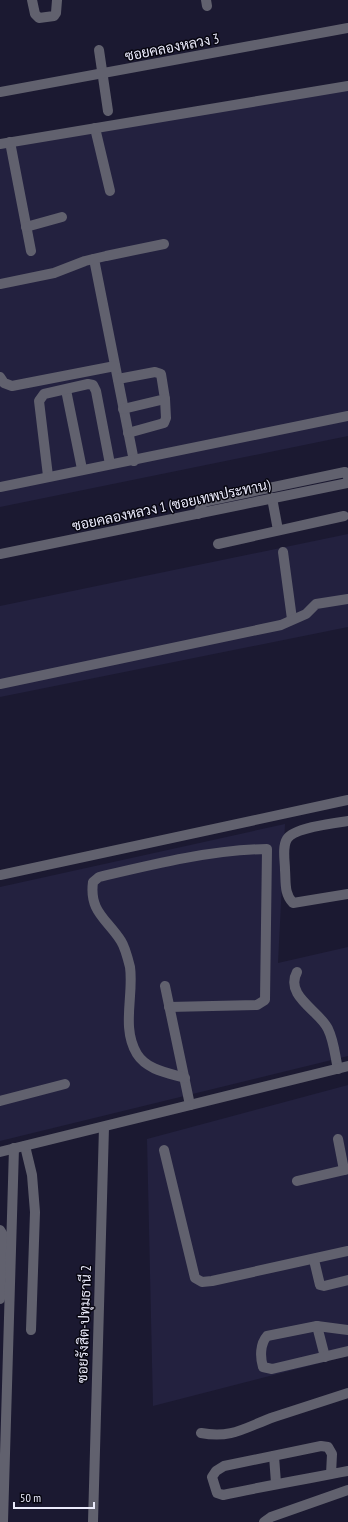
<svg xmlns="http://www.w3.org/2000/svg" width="348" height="1522" font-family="'PT Sans Narrow',Sarabun,sans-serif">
<rect width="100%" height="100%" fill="#1b1931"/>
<g fill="#23213f">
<polygon points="348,88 348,436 0,507 0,147"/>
<polygon points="348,534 348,627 0,697 0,606"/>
<polygon points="285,824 278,963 348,947 348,1056 0,1141 0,887"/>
<polygon points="348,1085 348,1356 153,1406 147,1139"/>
</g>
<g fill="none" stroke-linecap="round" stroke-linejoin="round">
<g stroke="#61616e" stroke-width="10">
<polyline points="32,0 35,14 39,18 54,16 56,13 57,0"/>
<polyline points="206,0 207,6"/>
<polyline points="99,50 108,111"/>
<polyline points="0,92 348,28"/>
<polyline points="95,128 110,191"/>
<polyline points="10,142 31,251"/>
<polyline points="0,144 348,86"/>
<polyline points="26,227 62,217"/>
<polyline points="94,259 134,461"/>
<polyline points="0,284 54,273 85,261 106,256 164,244"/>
<polyline points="0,377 4,383 12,386 115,366"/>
<polyline points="118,379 155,372 161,374 165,399 123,409"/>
<polyline points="66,390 82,469"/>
<polyline points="128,433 164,423 166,418 165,399"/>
<polyline points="48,476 39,401 44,394 88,384 93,385 96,391 110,464"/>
<polyline points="0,487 348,416"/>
<polyline points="272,498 278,530"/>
<polyline points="198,514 203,502 345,472 348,477"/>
<polyline points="218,544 344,516"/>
<polyline points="283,552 292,619"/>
<polyline points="0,554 348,483"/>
<polyline points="0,684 281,625 306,614 316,604 348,599"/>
<path d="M348 821C334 823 293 828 287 839 282 847 285 861 285 870 286 882 284 894 293 903L348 894"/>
<polyline points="0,875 348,800"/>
<path d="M297 972C284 996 320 1011 328 1029 334 1041 335 1056 338 1069"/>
<polyline points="165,986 190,1105"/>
<path d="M169 1007 257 1005 265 1000 267 849C211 850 154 864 99 877L93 882C89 912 107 919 121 941 125 947 128 959 130 967 134 995 121 1028 137 1054 147 1070 168 1073 185 1078"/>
<polyline points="0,1101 65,1084"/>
<polyline points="338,1139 344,1170"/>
<polyline points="25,1146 32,1175 35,1212 31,1330"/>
<polyline points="164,1150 195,1278 202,1282 212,1281 348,1251"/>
<polyline points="0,1152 348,1066"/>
<polyline points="297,1181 348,1169"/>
<polyline points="0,1230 3,1235 0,1299"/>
<polyline points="314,1260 320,1285 324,1286 348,1280"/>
<polyline points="317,1326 325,1357"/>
<path d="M348 1330 317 1326 267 1336C260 1344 260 1357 263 1367L272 1369 348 1351"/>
<path d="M201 1433C232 1439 246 1427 274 1417 299 1409 323 1401 348 1393"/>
<polyline points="274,1456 276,1483"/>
<path d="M331 1474 332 1454 328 1447 321 1446 224 1466 216 1471 212 1477 217 1493 223 1495C265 1486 306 1479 348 1471"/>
<polyline points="3,1522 14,1148"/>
<polyline points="93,1522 104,1127"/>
<polyline points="264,1522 271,1517 348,1490"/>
</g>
</g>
<g text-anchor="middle" stroke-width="3" stroke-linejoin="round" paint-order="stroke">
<g font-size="14" fill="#ebebfc" stroke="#070610">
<text transform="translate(172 47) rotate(-11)" y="5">ซอยคลองหลวง 3</text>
<text transform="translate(171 505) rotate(-12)" y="5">ซอยคลองหลวง 1 (ซอยเทพประทาน)</text>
<text transform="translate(84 1324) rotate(-88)" y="5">ซอยรังสิต-ปทุมธานี 2</text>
</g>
</g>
<path d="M14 1502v6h80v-6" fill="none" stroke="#ebebfc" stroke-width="2"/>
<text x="20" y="1502" font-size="12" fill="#ebebfc" stroke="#070610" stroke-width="3" paint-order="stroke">50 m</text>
</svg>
